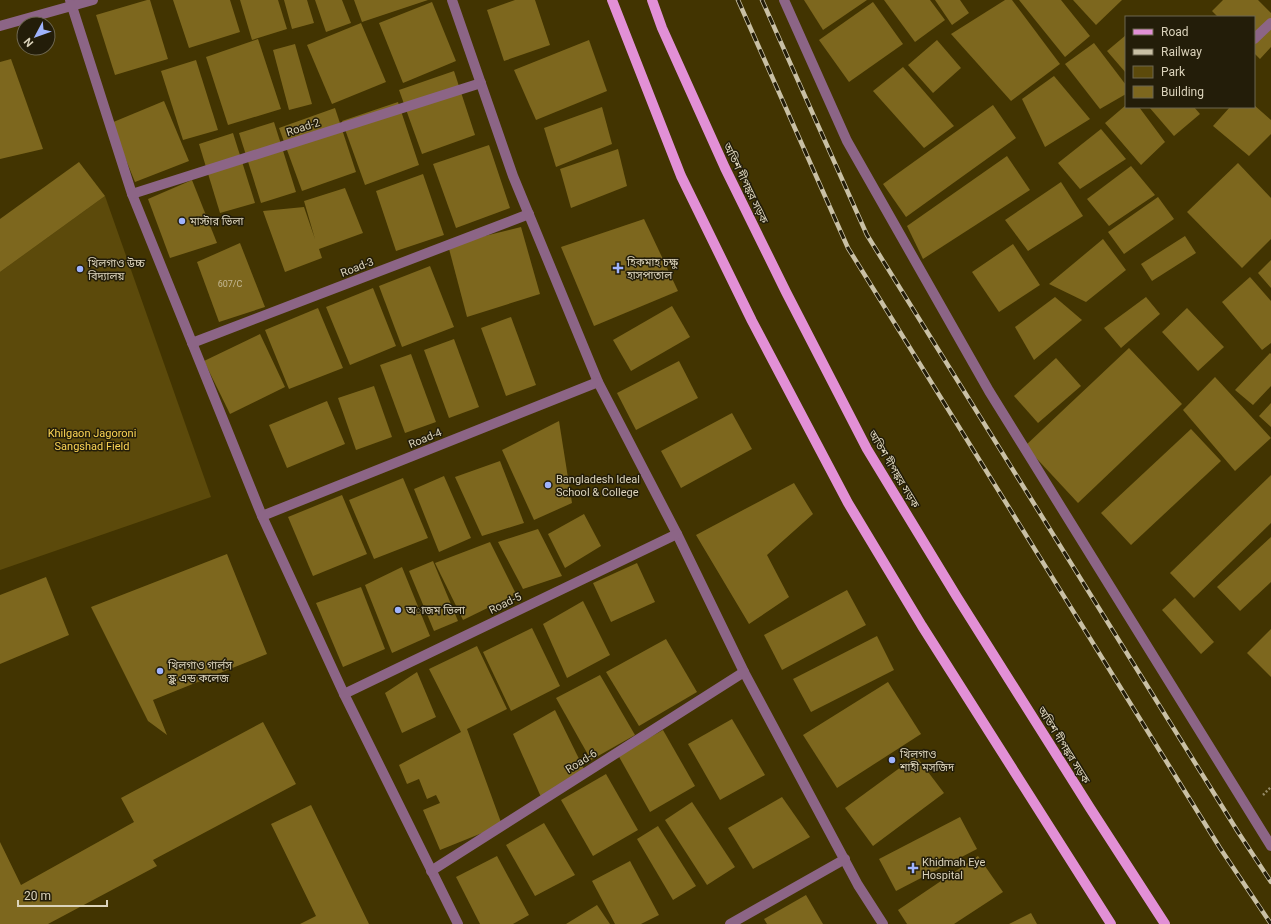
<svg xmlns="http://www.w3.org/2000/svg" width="1271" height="924" font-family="Roboto,'Noto Sans Bengali',sans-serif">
<rect width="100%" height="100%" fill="#423401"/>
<polygon fill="#5c4a0b" points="105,196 211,497 0,570 0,272"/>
<g fill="#7d671e">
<polygon points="147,0 150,0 168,59 115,75 96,15"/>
<polygon points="173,0 230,0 240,32 189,48"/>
<polygon points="240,0 278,0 287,29 252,40"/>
<polygon points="284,0 307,0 314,23 292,29"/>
<polygon points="315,0 342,0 351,23 326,32"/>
<polygon points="354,0 428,0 362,22"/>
<polygon points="515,0 535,0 550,45 504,61 487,10"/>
<polygon points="804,0 867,0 823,30"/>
<polygon points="884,0 930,0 945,20 915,42"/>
<polygon points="935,0 960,0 969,13 952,25"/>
<polygon points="1005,0 1012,0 1060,64 1011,101 951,34"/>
<polygon points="1019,0 1061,0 1090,36 1065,57"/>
<polygon points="1073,0 1122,0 1096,25"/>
<polygon points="1223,0 1258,0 1271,13 1271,47 1260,59 1254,53 1254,17 1218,17 1212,11"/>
<polygon points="432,2 456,61 403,83 379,23"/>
<polygon points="873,2 903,44 849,82 819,40"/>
<polygon points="361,23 386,82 332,104 307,45"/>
<polygon points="1126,35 1126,73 1107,51"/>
<polygon points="258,39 281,109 228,125 206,57"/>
<polygon points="589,40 607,91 536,120 514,70"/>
<polygon points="937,40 961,68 933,93 908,65"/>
<polygon points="1094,43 1126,85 1126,94 1100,109 1065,64"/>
<polygon points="295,44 312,104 289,110 273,50"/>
<polygon points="11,59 43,149 0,159 0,62"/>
<polygon points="196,60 218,130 183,140 161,71"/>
<polygon points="903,67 954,126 924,148 873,91"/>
<polygon points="454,71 475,135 422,154 399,90"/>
<polygon points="1054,76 1090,119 1045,147 1022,99"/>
<polygon points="164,101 189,161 135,182 111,123"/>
<polygon points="398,102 419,165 365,185 342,121"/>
<polygon points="993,105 1016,138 906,217 883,184"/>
<polygon points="1126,105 1126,107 1139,107 1165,142 1141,165 1105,123"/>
<polygon points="1254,105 1271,120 1271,134 1249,156 1213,126 1230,107 1254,107"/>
<polygon points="602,107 612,144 556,167 544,128"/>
<polygon points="1149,107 1194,107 1200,114 1174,136"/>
<polygon points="335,108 356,172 302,191 279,128"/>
<polygon points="274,122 296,192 261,203 239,133"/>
<polygon points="1101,129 1126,159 1080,189 1058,163"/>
<polygon points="233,133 255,203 220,213 199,144"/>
<polygon points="489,145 510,208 456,228 433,164"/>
<polygon points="618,149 627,186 571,208 560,169"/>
<polygon points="1007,156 1030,190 923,259 907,226"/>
<polygon points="79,162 105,196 0,272 0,219"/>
<polygon points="1238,163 1271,198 1271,239 1242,268 1187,212"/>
<polygon points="1131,166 1155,195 1109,226 1087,199"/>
<polygon points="423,174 444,235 396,251 376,191"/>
<polygon points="192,180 217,243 170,258 148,199"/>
<polygon points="1061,182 1083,216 1028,251 1005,220"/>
<polygon points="345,188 363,233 319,249 322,258 285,272 263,211 304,207 315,239 304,201"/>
<polygon points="1158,197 1174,219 1124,254 1108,232"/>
<polygon points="644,219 678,291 594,326 561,247"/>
<polygon points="521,227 540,294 467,317 448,245"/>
<polygon points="1185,236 1196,253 1152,281 1141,264"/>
<polygon points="1103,239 1126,270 1086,302 1049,284"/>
<polygon points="240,243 265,307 219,322 197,262"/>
<polygon points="1013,244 1040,285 999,312 972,272"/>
<polygon points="1271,260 1271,288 1258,273"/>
<polygon points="430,266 454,327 402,347 379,286"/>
<polygon points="1250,277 1271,301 1271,343 1262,350 1222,302"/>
<polygon points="373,288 396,346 350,365 326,307"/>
<polygon points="1055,297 1082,320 1034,360 1015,327"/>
<polygon points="1146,297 1160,314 1121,348 1104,328"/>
<polygon points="672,306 690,337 631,371 613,340"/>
<polygon points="318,308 343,368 289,389 265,330"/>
<polygon points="1187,308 1224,347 1198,371 1162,332"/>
<polygon points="511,317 536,385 506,396 481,328"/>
<polygon points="260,334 285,387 230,414 204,361"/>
<polygon points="454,339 479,407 449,418 424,350"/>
<polygon points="1129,348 1182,404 1078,503 1025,446"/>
<polygon points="1270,353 1271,354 1271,386 1253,405 1235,390"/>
<polygon points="411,354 436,422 405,433 380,365"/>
<polygon points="1056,358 1081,386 1038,423 1014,396"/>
<polygon points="679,361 698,398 636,430 617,393"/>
<polygon points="1215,377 1271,438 1235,471 1183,410"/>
<polygon points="374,386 392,437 356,450 338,398"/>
<polygon points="327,401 345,444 287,468 269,425"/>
<polygon points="1271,403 1271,427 1259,416"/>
<polygon points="732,413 752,449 681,488 661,451"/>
<polygon points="559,421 572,503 534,520 502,450"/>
<polygon points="1191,429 1221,461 1131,545 1101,513"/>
<polygon points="500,461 524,523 482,536 455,477"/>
<polygon points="1271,475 1271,523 1194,598 1170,573"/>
<polygon points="444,476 471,538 439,552 414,489"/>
<polygon points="403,478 428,538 374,559 349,500"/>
<polygon points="794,483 813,514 767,555 789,597 749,624 696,535"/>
<polygon points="342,495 367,554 313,576 288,517"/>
<polygon points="584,514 601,546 565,568 548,534"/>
<polygon points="538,529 562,576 523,589 498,542"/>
<polygon points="1271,537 1271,582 1240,611 1217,587"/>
<polygon points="490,542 516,594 463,620 435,563"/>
<polygon points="227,554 267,654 153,700 167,735 148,721 91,607"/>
<polygon points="433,561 458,621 434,631 409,571"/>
<polygon points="637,563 655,602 611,622 593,583"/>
<polygon points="402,567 430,636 392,653 365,585"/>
<polygon points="46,577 69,635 0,664 0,595"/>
<polygon points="361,587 385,649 343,667 316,603"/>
<polygon points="847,590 866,625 782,670 764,635"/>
<polygon points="1175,598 1214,642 1201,654 1162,610"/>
<polygon points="583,601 610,655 567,678 543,624"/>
<polygon points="532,628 560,686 511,711 483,652"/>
<polygon points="1271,629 1271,677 1247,653"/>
<polygon points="877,636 894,670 811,712 793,679"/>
<polygon points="666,639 697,692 639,726 606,672"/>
<polygon points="477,646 507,709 467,729 502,825 440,850 423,810 440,803 436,795 427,799 419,779 407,784 399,765 461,732 429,669"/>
<polygon points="417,672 436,717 402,733 385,693"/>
<polygon points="600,675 635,735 591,760 556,698"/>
<polygon points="888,682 921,734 837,788 803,735"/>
<polygon points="555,710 585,771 541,797 513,734"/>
<polygon points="732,719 765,775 720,800 688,744"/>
<polygon points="263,722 296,784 153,860 157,866 48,924 0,924 0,842 21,885 134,822 121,798"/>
<polygon points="663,730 695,786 650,812 618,755"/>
<polygon points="916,756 944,793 873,846 845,808"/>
<polygon points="606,774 638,830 593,856 561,800"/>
<polygon points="782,797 810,837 753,869 728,828"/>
<polygon points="692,802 735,867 707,885 665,820"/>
<polygon points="311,805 369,924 300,924 316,916 271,824"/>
<polygon points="960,817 977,849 896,891 879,859"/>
<polygon points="544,823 575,875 535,896 506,845"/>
<polygon points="658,826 696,886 673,900 637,839"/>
<polygon points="497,856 529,915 513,924 480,924 456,877"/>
<polygon points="978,856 1003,892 954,924 907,924 898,910"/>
<polygon points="630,861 659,915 641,924 615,924 592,881"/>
<polygon points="806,895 823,924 767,924 764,919"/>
<polygon points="597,905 610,924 566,924"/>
<polygon points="1031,913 1037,924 1009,924"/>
</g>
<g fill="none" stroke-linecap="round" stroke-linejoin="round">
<polyline stroke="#938864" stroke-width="2.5" stroke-dasharray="2 2" stroke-linecap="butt" points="1263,795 1271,787"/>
<g stroke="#8c6586" stroke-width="10">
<polyline points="70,0 132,194 262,516 344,694 458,924"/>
<polyline points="452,0 513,176 598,382 677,534 744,672 858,885 883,924"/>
<polyline points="784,0 847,141 989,391 1271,846"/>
<polyline points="0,26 93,0"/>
<polyline points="1254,39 1271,23"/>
<polyline points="132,194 481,83"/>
<polyline points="192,343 529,214"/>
<polyline points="262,516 598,382"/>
<polyline points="344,694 677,534"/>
<polyline points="431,871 744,672"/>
<polyline points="730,924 845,859"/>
</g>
<g stroke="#e290d6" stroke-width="10">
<polyline points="612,0 681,176 752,321 848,503 922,626 1111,924"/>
<polyline points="652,0 662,28 725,168 786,292 867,449 957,597 1090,808 1165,924"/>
</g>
<defs>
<g id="rail">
<polyline points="738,0 848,248 1220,848 1271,924"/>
<polyline points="762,0 867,235 1238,832 1271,882"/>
</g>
</defs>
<use href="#rail" stroke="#c9c0a5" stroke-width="4.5"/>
<use href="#rail" stroke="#231d09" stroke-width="3" stroke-dasharray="9" stroke-linecap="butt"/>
</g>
<g fill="#9fb3fd" stroke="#231d09" stroke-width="1.5">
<circle cx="182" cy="221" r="4"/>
<path d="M616 262h4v4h4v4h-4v4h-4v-4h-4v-4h4z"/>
<circle cx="80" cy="269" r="4"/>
<circle cx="548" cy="485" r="4"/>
<circle cx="398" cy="610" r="4"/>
<circle cx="160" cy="671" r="4"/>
<circle cx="892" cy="760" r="4"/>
<path d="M911 862h4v4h4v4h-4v4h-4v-4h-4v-4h4z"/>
</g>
<g text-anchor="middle" stroke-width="3" stroke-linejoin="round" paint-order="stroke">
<g font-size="9" fill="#c4b894">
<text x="230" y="287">607/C</text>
</g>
<g font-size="11" fill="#dbd3bb" stroke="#231d09">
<text transform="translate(303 127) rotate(-18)" y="4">Road-2</text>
<text transform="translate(746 183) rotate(64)" y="4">অতিশ দীপঙ্কর সড়ক</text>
<text transform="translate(357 267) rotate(-21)" y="4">Road-3</text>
<text transform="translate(425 438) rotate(-22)" y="4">Road-4</text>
<text transform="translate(894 469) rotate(59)" y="4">অতিশ দীপঙ্কর সড়ক</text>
<text transform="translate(505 603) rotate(-26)" y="4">Road-5</text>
<text transform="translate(1064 745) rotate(58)" y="4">অতিশ দীপঙ্কর সড়ক</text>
<text transform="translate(581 761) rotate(-32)" y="4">Road-6</text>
</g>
<g font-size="11" fill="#dbd3bb" stroke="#231d09" text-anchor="start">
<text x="190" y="225">মাস্টার ভিলা</text>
<text x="627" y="266">হিকমাহ চক্ষু<tspan x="627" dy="13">হাসপাতাল</tspan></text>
<text x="88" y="267">খিলগাও উচ্চ<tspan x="88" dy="13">বিদ্যালয়</tspan></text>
<text x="556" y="483">Bangladesh Ideal<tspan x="556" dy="13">School &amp; College</tspan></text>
<text x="406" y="614">অাজম ভিলা</text>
<text x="168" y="669">খিলগাও গার্লস<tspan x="168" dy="13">স্কুল এন্ড কলেজ</tspan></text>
<text x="900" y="758">খিলগাও<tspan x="900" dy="13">শাহী মসজিদ</tspan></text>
<text x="922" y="866">Khidmah Eye<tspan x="922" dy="13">Hospital</tspan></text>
</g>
<g font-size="11" fill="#fcd555" stroke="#231d09">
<text x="92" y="437">Khilgaon Jagoroni<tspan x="92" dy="13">Sangshad Field</tspan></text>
</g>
</g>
<rect x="1125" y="16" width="130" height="92" fill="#231d09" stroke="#6d6650"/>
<rect x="1133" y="29" width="20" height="6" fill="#e290d6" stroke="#6d6650"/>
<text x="1161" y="36" font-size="12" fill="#dbd3bb">Road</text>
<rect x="1133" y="49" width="20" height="6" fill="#c9c0a5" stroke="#6d6650"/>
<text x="1161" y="56" font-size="12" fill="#dbd3bb">Railway</text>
<rect x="1133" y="66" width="20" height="12" fill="#5c4a0b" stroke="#6d6650"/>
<text x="1161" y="76" font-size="12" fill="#dbd3bb">Park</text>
<rect x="1133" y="86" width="20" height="12" fill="#7d671e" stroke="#6d6650"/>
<text x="1161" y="96" font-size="12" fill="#dbd3bb">Building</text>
<g transform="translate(36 36) rotate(229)"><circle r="19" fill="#231d09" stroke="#6d6650"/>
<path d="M0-3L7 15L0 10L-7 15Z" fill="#9fb3fd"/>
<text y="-6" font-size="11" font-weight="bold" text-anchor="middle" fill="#dbd3bb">N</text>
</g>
<path d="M18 900v6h89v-6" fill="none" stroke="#dbd3bb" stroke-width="2"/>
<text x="24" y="900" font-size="12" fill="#dbd3bb" stroke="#231d09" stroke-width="3" paint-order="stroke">20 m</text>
</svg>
